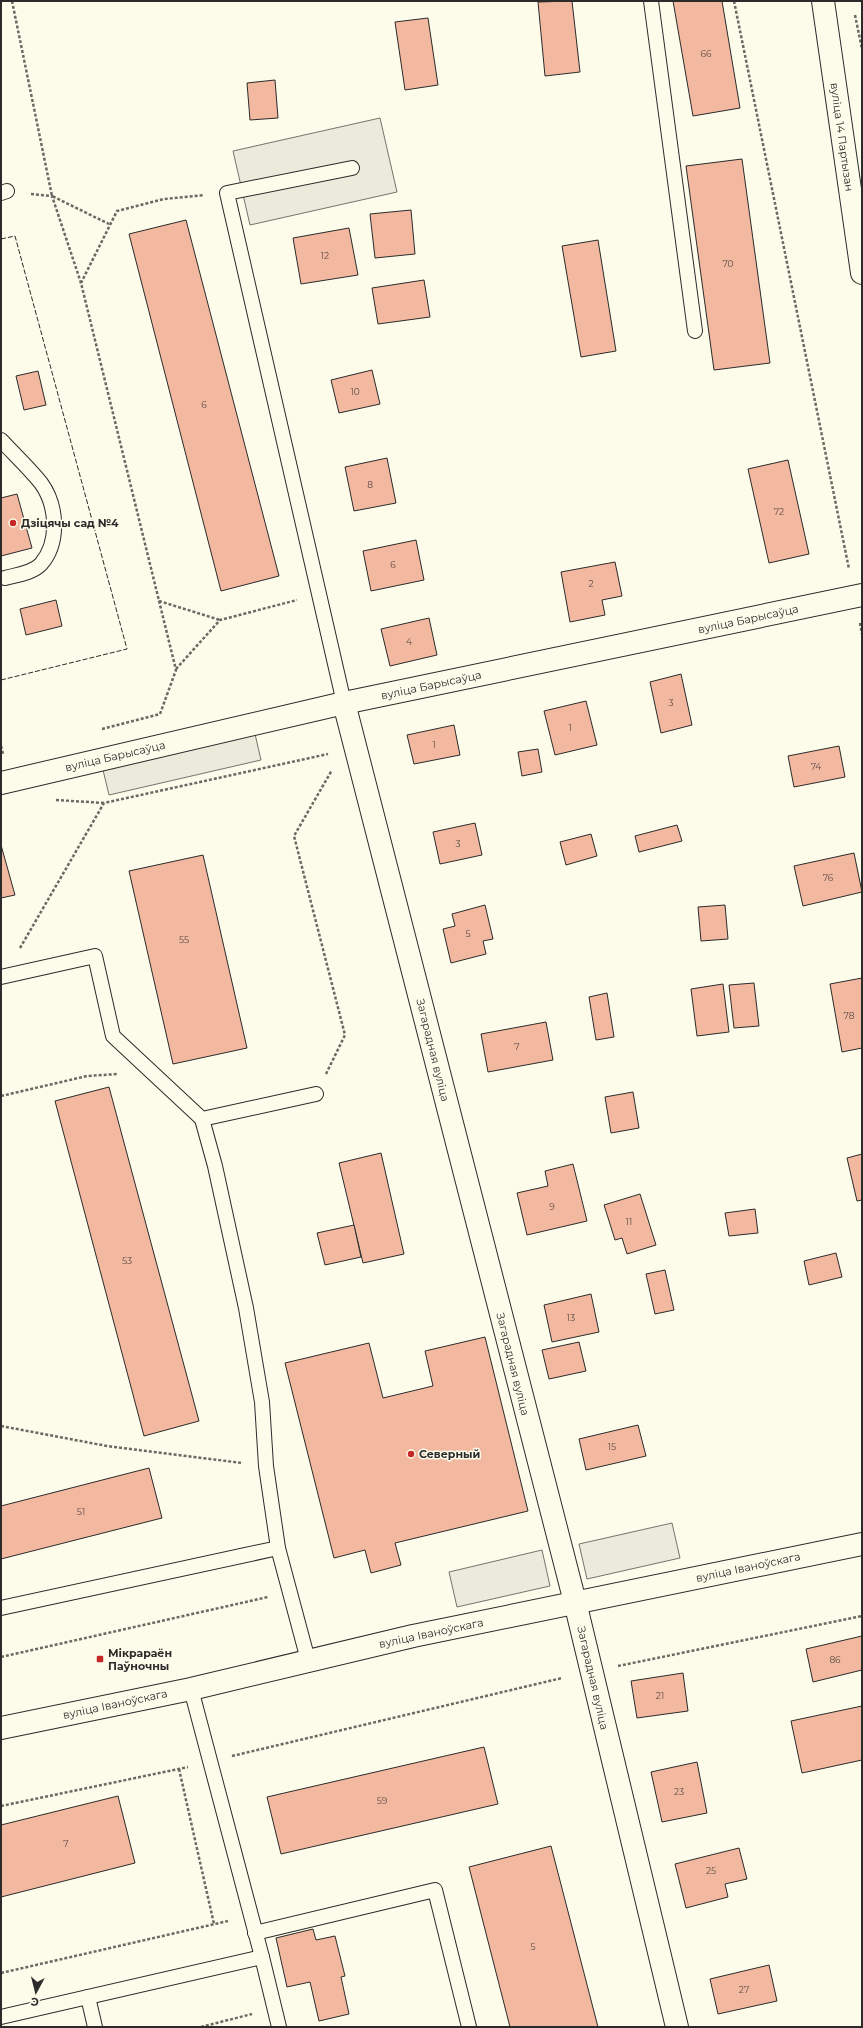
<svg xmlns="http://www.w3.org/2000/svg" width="863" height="2028" font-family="Montserrat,sans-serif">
<rect width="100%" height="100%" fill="#fdfbea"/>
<g fill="#eceadb" stroke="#74746e">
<polygon points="380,118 397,192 250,225 233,151"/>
<polygon points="255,734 261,760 109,795 103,770"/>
<polygon points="672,1523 680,1558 587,1579 579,1544"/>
<polygon points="542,1550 550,1586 457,1607 449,1572"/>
</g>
<g fill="#f2b8a0" stroke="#2b2b2b">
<polygon points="572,1 580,72 545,76 538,2"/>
<polygon points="673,1 722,1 740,108 693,116"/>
<polygon points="428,18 438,85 405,90 395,22"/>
<polygon points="275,80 278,118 250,120 247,83"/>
<polygon points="742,159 770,363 714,370 686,166"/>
<polygon points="411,210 415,254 375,258 370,214"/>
<polygon points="186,220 279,576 221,591 129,234"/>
<polygon points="349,228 358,275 301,284 293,238"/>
<polygon points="598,240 616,351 581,357 562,246"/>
<polygon points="424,280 430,317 378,324 372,288"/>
<polygon points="372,370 380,404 339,413 331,380"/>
<polygon points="38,371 46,405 24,410 16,376"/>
<polygon points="387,458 396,503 354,511 345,467"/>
<polygon points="788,460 809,554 769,563 748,469"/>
<polygon points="17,494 32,548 1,556 1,498"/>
<polygon points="416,540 424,580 371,591 363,551"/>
<polygon points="615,562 622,596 602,600 605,615 570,622 561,572"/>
<polygon points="56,600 62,626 26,635 20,609"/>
<polygon points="429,618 437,655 390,666 381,629"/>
<polygon points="681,674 692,725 661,733 650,682"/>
<polygon points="586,701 597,745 555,755 544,711"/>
<polygon points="454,725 460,755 414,764 407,735"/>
<polygon points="839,746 845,777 794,787 788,756"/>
<polygon points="538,749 542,772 522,776 518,752"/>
<polygon points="475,823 482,855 440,864 433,832"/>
<polygon points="677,825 682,841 639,852 635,836"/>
<polygon points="591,834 597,856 566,865 560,842"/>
<polygon points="1,845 15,895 1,898"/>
<polygon points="854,853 862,892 803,906 794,866"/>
<polygon points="203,855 247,1048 173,1064 129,871"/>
<polygon points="485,905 493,939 483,941 486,954 451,963 443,929 455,926 452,914"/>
<polygon points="725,905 728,939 701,941 698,907"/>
<polygon points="862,978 862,1048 842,1052 830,984"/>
<polygon points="754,983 759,1026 734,1028 729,985"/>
<polygon points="723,984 729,1032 697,1036 691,989"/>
<polygon points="607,993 614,1037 596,1040 589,997"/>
<polygon points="546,1022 553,1060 488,1072 481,1034"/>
<polygon points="109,1087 199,1421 144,1436 55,1101"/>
<polygon points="633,1092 639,1128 611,1133 605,1097"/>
<polygon points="381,1153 404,1254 363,1263 339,1163"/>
<polygon points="862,1154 862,1200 857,1201 847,1158"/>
<polygon points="573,1164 587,1221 527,1235 517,1193 548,1186 545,1171"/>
<polygon points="640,1194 656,1245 627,1254 622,1238 615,1240 604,1205"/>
<polygon points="755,1209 758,1233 729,1236 725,1213"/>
<polygon points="354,1225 361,1257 325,1265 317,1233"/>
<polygon points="836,1253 842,1277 809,1285 804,1261"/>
<polygon points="665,1270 674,1310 655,1314 646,1274"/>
<polygon points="591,1294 599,1332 552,1342 544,1305"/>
<polygon points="485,1337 528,1511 395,1543 401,1565 371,1573 365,1550 334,1558 285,1363 369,1343 383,1398 433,1386 425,1351"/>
<polygon points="579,1342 586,1371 549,1379 542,1350"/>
<polygon points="638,1425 646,1456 586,1470 579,1439"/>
<polygon points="149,1468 162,1518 1,1559 1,1506"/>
<polygon points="862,1636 862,1670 813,1682 806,1649"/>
<polygon points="683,1673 688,1711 637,1718 631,1681"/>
<polygon points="862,1706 862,1760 802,1773 791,1721"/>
<polygon points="484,1747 498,1804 281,1854 267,1797"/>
<polygon points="697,1762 707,1813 662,1822 651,1772"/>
<polygon points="118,1796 135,1863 1,1897 1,1825"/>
<polygon points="551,1846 598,2027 510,2027 469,1867"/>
<polygon points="739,1848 747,1879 725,1884 728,1897 686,1908 675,1864"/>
<polygon points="313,1929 316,1940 335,1936 345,1976 341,1977 349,2014 319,2021 310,1982 287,1987 276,1938"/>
<polygon points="769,1965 777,2001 718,2014 710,1979"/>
</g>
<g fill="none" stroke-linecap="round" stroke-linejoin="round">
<defs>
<g id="service">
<polyline points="651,1 695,331"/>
<polyline points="1,193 7,191"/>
<path d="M1 440C14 454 29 468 41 483 57 505 60 542 41 564 33 573 16 575 5 578"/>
<polyline points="344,703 227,193 352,168"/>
<polyline points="1,977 95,956 113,1036 202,1119 316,1094"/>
<polyline points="202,1119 215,1166 246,1308 262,1402 266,1466 278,1548 308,1660"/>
<polyline points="1,1608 278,1548"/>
<polyline points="191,1689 262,1957 279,2027"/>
<polyline points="255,1933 435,1890 469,2027"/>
<polyline points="88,1997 95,2027"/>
<polyline points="1,2017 262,1957"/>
</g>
<g id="minor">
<polyline points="344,703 575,1602 677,2027"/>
<polyline points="1,783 344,703 862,595"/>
</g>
<g id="secondary">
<polyline points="823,1 862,273"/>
<polyline points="1,1728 191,1689 413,1636 862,1544"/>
</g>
</defs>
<use href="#service" stroke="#2b2b2b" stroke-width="16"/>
<use href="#minor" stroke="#2b2b2b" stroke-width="24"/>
<use href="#secondary" stroke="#2b2b2b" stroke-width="24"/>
<g stroke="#6a6964" stroke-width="2.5" stroke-dasharray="3 2" stroke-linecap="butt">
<polyline points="12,1 52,196 109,224"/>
<polyline points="734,1 849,569"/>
<polyline points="855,15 862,49"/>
<polyline points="31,194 52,196 81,283"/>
<polyline points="159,601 220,620"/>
<polyline points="860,623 862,634"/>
<polyline points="176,669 220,620 297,600"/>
<polyline points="102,729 160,714 176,670 81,283 117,211 164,199 204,195"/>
<polyline points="1,746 3,754"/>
<polyline points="56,800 104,803"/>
<polyline points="20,948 104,803 328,754"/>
<polyline points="326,1074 345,1035 294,836 332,770"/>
<polyline points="1,1096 87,1076 118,1074"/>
<polyline points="1,1426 107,1446 242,1463"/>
<polyline points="1,1657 268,1597"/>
<polyline points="618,1666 862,1616"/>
<polyline points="232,1756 562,1678"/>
<polyline points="179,1769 214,1924"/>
<polyline points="1,1806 188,1767"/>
<polyline points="1,1973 228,1921"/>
<polyline points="201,2027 252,2014"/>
</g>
<use href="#service" stroke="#fdfbea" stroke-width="14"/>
<use href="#minor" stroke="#fdfbea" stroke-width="22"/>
<use href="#secondary" stroke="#fdfbea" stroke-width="22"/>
<polyline stroke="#2b2b2b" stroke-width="1" stroke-dasharray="5 2" stroke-linecap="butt" points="1,239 15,236 127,649 1,680"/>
</g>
<g fill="#c62828" stroke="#fdfbea" stroke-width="1.5">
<circle cx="13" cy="523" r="4"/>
<circle cx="411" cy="1454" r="4"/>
<rect x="96" y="1655" width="8" height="8" rx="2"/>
</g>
<g text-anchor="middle" stroke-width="3" stroke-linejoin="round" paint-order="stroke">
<g font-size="9" fill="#5d4e48">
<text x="706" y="57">66</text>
<text x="325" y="259">12</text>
<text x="728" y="267">70</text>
<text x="355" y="395">10</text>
<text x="204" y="408">6</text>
<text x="370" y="488">8</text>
<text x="779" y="515">72</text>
<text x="393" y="568">6</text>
<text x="591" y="587">2</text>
<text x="409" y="645">4</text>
<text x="671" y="706">3</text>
<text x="570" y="731">1</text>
<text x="434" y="748">1</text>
<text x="816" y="770">74</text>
<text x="458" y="847">3</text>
<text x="828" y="881">76</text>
<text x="468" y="937">5</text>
<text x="184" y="943">55</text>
<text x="849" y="1019">78</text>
<text x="517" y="1050">7</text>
<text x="552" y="1210">9</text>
<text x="629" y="1225">11</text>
<text x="127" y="1264">53</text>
<text x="571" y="1321">13</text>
<text x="612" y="1450">15</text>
<text x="81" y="1515">51</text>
<text x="835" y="1663">86</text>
<text x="660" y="1699">21</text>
<text x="679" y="1795">23</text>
<text x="382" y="1804">59</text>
<text x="66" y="1847">7</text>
<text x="711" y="1874">25</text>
<text x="533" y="1950">5</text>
<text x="744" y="1993">27</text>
</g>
<g font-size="11" fill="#2b2b2b" stroke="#fdfbea">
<text transform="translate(842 137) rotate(82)" y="4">вуліца 14 Партызан</text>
<text transform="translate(748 619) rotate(-12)" y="4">вуліца Барысаўца</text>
<text transform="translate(431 685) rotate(-12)" y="4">вуліца Барысаўца</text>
<text transform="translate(115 756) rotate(-13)" y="4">вуліца Барысаўца</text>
<text transform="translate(433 1050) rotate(76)" y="4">Загарадная вуліца</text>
<text transform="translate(513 1364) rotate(76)" y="4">Загарадная вуліца</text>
<text transform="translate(748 1567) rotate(-12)" y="4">вуліца Іваноўскага</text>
<text transform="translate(431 1633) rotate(-12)" y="4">вуліца Іваноўскага</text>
<text transform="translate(593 1678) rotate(77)" y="4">Загарадная вуліца</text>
<text transform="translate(115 1704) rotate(-12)" y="4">вуліца Іваноўскага</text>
</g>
<g font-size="11" font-weight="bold" fill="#2b2b2b" stroke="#fdfbea" text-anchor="start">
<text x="21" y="527">Дзіцячы сад №4</text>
<text x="419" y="1458">Северный</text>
<text x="108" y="1657">Мікрараён<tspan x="108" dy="13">Паўночны</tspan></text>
</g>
</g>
<rect width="863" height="2028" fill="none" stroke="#2b2b2b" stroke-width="4"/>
<g transform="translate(36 1992) rotate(187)" stroke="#fdfbea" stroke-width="3" paint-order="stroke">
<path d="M0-3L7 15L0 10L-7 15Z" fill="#2b2b2b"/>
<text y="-6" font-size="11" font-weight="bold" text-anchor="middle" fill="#2b2b2b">С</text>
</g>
</svg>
